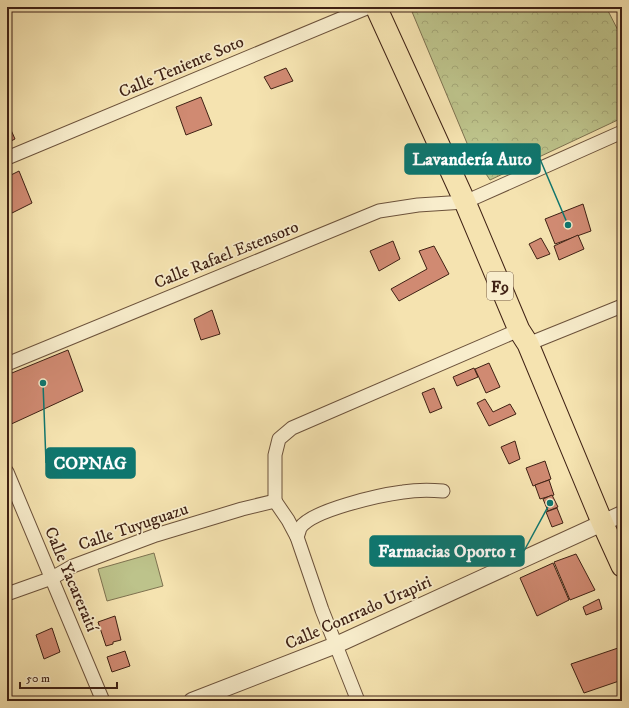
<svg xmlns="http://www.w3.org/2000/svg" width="629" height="708" font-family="'IM FELL DW Pica',serif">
<defs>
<pattern id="forest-crowns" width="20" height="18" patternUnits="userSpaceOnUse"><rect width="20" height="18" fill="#bdc38b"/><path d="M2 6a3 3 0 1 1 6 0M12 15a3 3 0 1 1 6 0" fill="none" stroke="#a4a777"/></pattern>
</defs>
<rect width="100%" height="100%" fill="#f5e3b0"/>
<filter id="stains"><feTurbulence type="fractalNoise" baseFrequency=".005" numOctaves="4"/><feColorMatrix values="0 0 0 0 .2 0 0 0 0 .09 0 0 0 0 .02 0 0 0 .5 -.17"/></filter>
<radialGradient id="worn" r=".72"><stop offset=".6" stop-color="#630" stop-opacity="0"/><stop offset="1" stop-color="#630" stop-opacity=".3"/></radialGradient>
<polygon fill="url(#forest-crowns)" stroke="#7e7250" points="410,7 606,7 622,38 622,118 490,180 469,148"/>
<polygon fill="#bdc38b" stroke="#7e7250" points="154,553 163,586 107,601 98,569"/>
<g fill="#d08a72" stroke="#3f2114">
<polygon points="286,68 293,81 271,89 264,77"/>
<polygon points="201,97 212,125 186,135 176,107"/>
<polygon points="7,121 15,139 7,143"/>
<polygon points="19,171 32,203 8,215 7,212 7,177"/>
<polygon points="583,204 591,231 555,244 545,219"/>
<polygon points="578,235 584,249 559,260 554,246"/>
<polygon points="541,238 550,254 537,259 529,244"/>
<polygon points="393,241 400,259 379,271 370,251"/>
<polygon points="434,246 449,274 399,301 391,289 427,269 419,251"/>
<polygon points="212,310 220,334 201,340 194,319"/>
<polygon points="68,350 83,391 7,426 7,375"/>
<polygon points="489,363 500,387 486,393 475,369"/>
<polygon points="474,368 478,377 457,386 453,377"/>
<polygon points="434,388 442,408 430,413 422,393"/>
<polygon points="485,399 493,412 510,404 516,414 489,426 477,403"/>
<polygon points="515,441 520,459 509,464 501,447"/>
<polygon points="545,461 551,479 533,486 526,468"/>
<polygon points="549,480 554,495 540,499 535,485"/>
<polygon points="552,495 558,507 548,511 543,499"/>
<polygon points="557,508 563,523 552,527 546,512"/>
<polygon points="576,554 595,590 570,600 554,562"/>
<polygon points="553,563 569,600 537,616 520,578"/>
<polygon points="599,599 602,609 586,615 583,607"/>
<polygon points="115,616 121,640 113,642 113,644 106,646 98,622"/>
<polygon points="52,628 60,652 44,659 36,635"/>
<polygon points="618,648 622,654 622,680 584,693 571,664"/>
<polygon points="125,651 130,666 112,672 107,657"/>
</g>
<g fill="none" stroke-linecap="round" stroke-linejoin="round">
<defs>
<g id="minor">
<polyline points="7,158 369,7"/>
<polyline points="528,344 622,306"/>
<polyline points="7,364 379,211 418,205 465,202 622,132"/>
<polyline points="7,472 103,701"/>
<polyline points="275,501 275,455 279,439 292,428 519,330"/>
<polyline points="275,501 288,520 297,537 322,610 358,701"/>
<path d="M297 537C298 535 299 531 300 528 312 510 380 495 403 492 416 490 429 490 443 491"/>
<polyline points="7,594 52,578 73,566 156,535 242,509 275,501"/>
</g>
<polyline id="tertiary" points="192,701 336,645 622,514"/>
<polyline id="trunk" points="376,7 465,202 519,330 528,344 602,522 622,566"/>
</defs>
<use href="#minor" stroke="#6c523b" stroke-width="15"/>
<use href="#tertiary" stroke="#6c523b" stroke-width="18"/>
<use href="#trunk" stroke="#3f2114" stroke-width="23"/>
<use href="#minor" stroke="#f8edcc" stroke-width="13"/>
<use href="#tertiary" stroke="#f8edcc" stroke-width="16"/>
<use href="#trunk" stroke="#f5e3b0" stroke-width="21"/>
</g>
<g text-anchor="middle" stroke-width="3.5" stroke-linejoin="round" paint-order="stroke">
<rect fill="#f8edcc" stroke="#765e4b" stroke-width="1" x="487" y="272" width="26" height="28" rx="3"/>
<g font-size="16" font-weight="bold" fill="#3f2114">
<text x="500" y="292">F9</text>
</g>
<g font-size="17" fill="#3f2114" stroke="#f8edcc">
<text transform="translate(181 66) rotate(-23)" y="6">Calle Teniente Soto</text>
<text transform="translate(226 254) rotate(-22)" y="6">Calle Rafael Estensoro</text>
<text transform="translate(133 526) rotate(-19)" y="6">Calle Tuyuguazu</text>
<text transform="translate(72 579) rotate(67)" y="6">Calle Yacareraití</text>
<text transform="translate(358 612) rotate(-24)" y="6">Calle Conrrado Urapiri</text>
</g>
</g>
<path fill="none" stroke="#0f766e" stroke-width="1.5" d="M568 225L540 159M43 383L46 463M550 503L524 551"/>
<g fill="#0f766e" stroke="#f8edcc" stroke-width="1.5">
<circle cx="568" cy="225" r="4"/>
<circle cx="43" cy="383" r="4"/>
<circle cx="550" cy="503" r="4"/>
</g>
<g fill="#0f766e" stroke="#0f766e" stroke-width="1.5">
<rect x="405" y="144" width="135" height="30" rx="4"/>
<rect x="46" y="448" width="89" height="30" rx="4"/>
<rect x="370" y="536" width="154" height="30" rx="4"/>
</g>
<g font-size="18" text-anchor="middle" font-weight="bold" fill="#fff">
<text x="472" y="165">Lavandería Auto</text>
<text x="90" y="469">COPNAG</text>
<text x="447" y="557">Farmacias Oporto 1</text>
</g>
<rect width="629" height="708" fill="none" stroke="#f5e3b0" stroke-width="24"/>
<rect x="8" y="8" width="613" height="692" fill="none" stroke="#3f2114" stroke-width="2"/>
<rect x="12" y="12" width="605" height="684" fill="none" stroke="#3f2114"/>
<path d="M20 682v6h97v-6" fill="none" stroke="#3f2114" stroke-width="2"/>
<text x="26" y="682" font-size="12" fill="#3f2114" stroke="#f8edcc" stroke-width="3" paint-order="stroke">50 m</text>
<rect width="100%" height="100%" filter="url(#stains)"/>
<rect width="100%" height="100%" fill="url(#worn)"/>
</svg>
